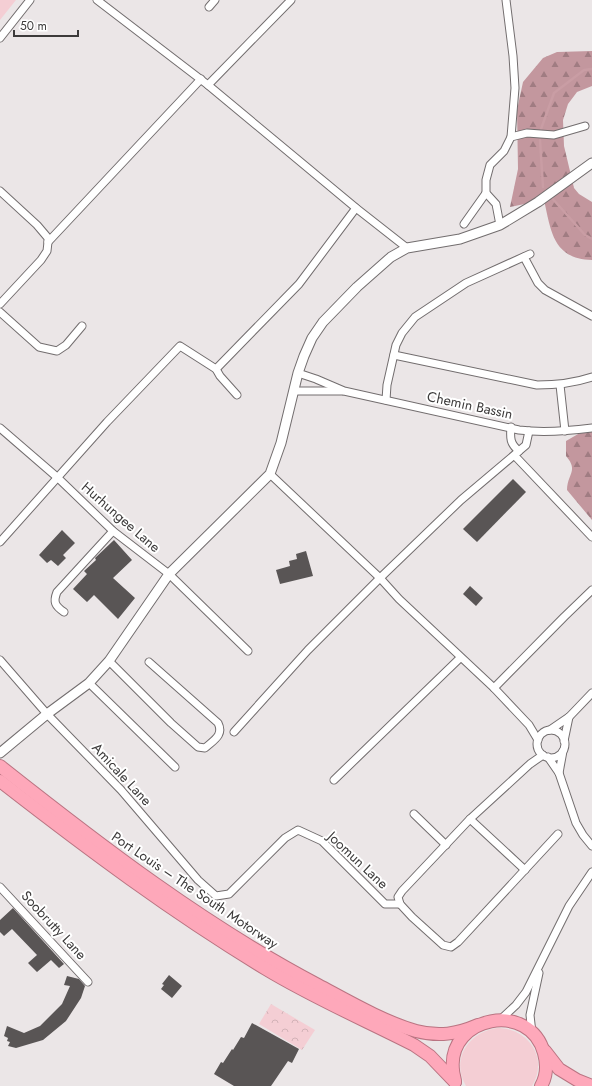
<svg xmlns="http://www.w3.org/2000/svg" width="592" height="1086" font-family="Jost,sans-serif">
<defs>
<pattern id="forest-firs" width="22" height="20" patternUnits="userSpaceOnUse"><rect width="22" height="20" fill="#c3979e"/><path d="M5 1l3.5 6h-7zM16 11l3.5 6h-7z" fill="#a07c82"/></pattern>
<pattern id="park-crowns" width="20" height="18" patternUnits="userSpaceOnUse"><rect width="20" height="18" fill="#f4ced4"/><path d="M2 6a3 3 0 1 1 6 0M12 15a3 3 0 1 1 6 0" fill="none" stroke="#d2b2b7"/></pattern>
</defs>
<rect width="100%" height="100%" fill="#ebe6e7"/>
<g fill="#f4ced4">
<polygon points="0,0 16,0 0,20"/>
<path d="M497 1028C528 1028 549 1058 532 1086H466C450 1059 469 1032 497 1028Z"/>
</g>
<g fill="url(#forest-firs)">
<path d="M592 51V86L577 92 568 104 563 120 564 146 574 188 579 194 592 202V260C553 259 551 231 544 200L510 207 518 169 517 110 523 82 543 58 557 52Z"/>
<path d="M592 426V520L567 490C567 474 579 471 566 456V441Z"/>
</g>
<polygon fill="url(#park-crowns)" points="271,1004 315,1030 302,1050 259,1024"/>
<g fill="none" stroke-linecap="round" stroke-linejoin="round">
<g stroke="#c99da4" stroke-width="2.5">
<polyline points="541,129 554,93 584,70 592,69"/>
<polyline points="540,140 543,187"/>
<polyline points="551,197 585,235 592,239"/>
</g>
</g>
<g fill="#595555">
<polygon points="513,479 526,492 477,542 463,529"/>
<polygon points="62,530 75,543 63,555 66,558 58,566 51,560 47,563 39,555"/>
<polygon points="114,540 132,560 113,578 135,598 118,619 94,595 87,602 73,589 87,574 84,571 96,560 95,558"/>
<polygon points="306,551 313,576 280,584 276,570 290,566 289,561 297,559 296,554"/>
<polygon points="470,586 483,598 476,606 463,594"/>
<polygon points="13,908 64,964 59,968 51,960 37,972 28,963 37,955 12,929 4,936 0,932 0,920"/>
<polygon points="169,975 182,986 172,998 161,989 164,985 162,984"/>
<polygon points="67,976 79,979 85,986 81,998 66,1021 43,1040 16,1048 8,1046 10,1042 7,1041 8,1038 4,1036 7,1026 24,1033 40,1026 62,1004 70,986 64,985"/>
<polygon points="252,1023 299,1049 292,1063 288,1061 271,1086 234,1086 214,1074 221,1062 223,1063 232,1049 233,1050 241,1037 244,1038"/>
</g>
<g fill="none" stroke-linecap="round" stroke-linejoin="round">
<defs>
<g id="minor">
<polyline points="97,0 208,85 356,208 407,248"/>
<polyline points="506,0 513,56 515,88 511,137"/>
<polyline points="209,7 215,0"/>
<polyline points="0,38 30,0"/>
<polyline points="208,85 291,0"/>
<polyline points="0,191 37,225 48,238 48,242 47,251 41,260 0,304"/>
<polyline points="464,224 486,193"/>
<polyline points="500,225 496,204 486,193 486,180 490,165 504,151 511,137 527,133 554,135 585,126"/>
<polyline points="48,242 201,79"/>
<polyline points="524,257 538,283 545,290 592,316"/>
<polyline points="0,312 39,347 57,351 66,345 82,326"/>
<path d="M394 355 537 385C556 385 574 383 592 377"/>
<polyline points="216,369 299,284 356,208"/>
<path d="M298 373 316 379 344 391 519 430C543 433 568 431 592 428"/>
<polyline points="560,385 565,431"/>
<polyline points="294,391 342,391"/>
<polyline points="386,400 387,385 396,345 402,333 415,317 466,283 530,254"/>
<path d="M511 427C510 438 510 444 519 451"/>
<polyline points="0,428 58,478 113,531 169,574 248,651"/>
<polyline points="515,456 592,537"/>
<polyline points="270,474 380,578 399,599 494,688 529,725 538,740"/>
<polyline points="0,542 107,422 180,346 216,369 220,376 237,395"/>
<path d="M64 612C55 606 53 602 57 592L113 531"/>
<polyline points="0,660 47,714 121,790 198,880 216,896 229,894 285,838 298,830 322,841 385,904 400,904"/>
<path d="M109 661 171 723 198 747 205 748C214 740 224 735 218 723L149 662"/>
<polyline points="89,683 175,767"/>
<polyline points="494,688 564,617 592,590"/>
<polyline points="550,730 569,717 592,693"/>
<circle cx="551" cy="744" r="14"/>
<polyline points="234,732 308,650 380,578 461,500 526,445 529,431"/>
<polyline points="564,741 569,717"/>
<polyline points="543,755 530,764 470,819 402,891 398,897 400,904 412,917 443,945 451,947 458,942 558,834"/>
<polyline points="548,757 559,773 576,823 583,835 592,846"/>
<polyline points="559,773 563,751"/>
<polyline points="334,780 460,658"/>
<polyline points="414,814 446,845"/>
<polyline points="470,819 525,870"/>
<polyline points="0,887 88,982"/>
<polyline points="500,1020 516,1005 526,992 569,906 592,872"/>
<polyline points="532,1033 530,1015 539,973"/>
</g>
<polyline id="tertiary" points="0,753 47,714 89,683 109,661 169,574 270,474 281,443 298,373 304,356 312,338 323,322 357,287 391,257 407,248 460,239 500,225 538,202 592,163"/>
<g id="trunk">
<path d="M0 766C101 846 204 925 318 985 348 1001 384 1022 416 1031 439 1037 457 1034 478 1025"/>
<path d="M0 781C86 848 173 913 266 969 314 998 365 1020 414 1045L430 1056 455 1082"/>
<polyline points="545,1051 559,1069 577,1080 592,1086"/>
<path d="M455 1082C455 1078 453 1074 453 1070 447 1016 530 1000 544 1053 547 1064 547 1076 541 1086"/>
</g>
</defs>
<use href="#minor" stroke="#726d6e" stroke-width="9"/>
<use href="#tertiary" stroke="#726d6e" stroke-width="11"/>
<use href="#trunk" stroke="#ba7482" stroke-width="14"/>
<use href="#minor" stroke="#fff" stroke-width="7"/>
<use href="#tertiary" stroke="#fff" stroke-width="9"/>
<use href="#trunk" stroke="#fea8ba" stroke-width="12"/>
</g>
<g text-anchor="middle" stroke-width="4" stroke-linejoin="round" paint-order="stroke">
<g font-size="14" fill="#3c3a3a" stroke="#fff">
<text transform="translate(470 405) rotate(12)" y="5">Chemin Bassin</text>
<text transform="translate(121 517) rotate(41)" y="5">Hurhungee Lane</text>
<text transform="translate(122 774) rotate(47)" y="5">Amicale Lane</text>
<text transform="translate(358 860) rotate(43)" y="5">Joomun Lane</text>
<text transform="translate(195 890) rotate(34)" y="5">Port Louis – The South Motorway</text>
<text transform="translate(54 925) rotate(47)" y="5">Soobrutty Lane</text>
</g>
</g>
<path d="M14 30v6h64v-6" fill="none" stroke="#3c3a3a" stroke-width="2"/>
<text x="20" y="30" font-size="12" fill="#3c3a3a" stroke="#ffffff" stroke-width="3" paint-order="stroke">50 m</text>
</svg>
